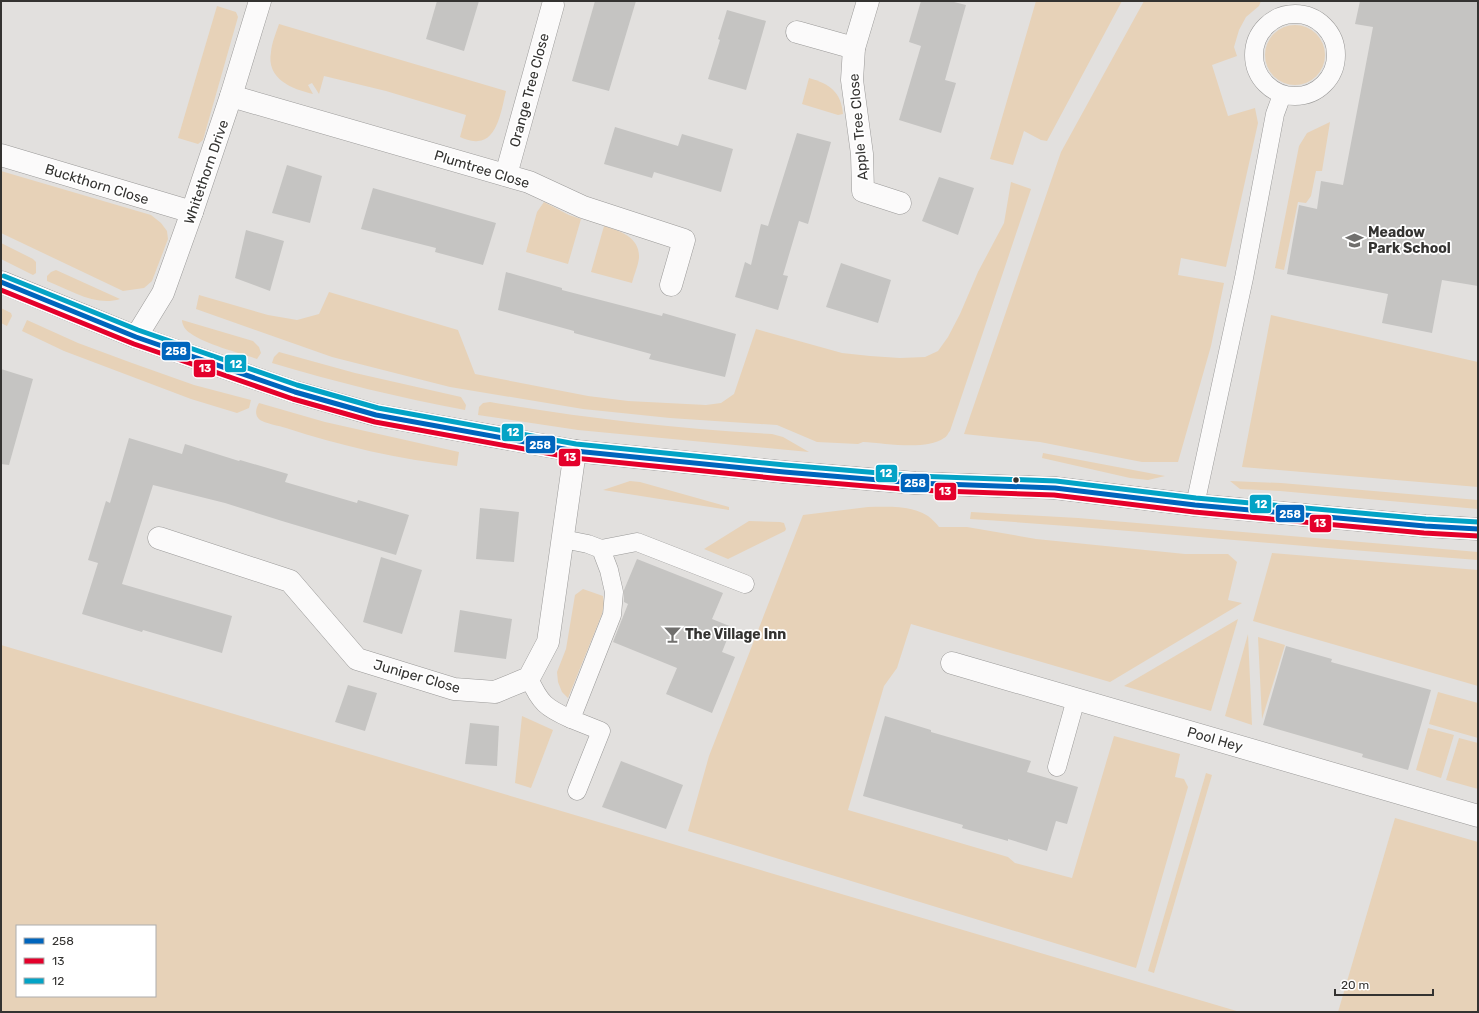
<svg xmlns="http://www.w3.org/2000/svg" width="1479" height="1013" font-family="Rubik,sans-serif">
<rect width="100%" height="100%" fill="#e2e0de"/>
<g fill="#e7d2b8" fill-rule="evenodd">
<polygon points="1036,1 1122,1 1047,141 1041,140 1024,131 1013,165 990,159"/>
<polygon points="1144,1 1261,1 1259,6 1246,17 1239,30 1234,47 1237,56 1212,65 1228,116 1255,108 1258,123 1226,267 1181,258 1178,275 1224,283 1211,346 1178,462 1142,462 1040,442 964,434 1061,152"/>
<polygon points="217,6 236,12 238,17 203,140 198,144 178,138"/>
<path d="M279 24 506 91C502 107 498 140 478 141 472 142 465 139 460 137L466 115 386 91 324 76 319 94 312 83 308 85 313 94C292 89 266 79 271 52 272 42 276 33 279 24Z"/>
<circle cx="1295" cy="55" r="30"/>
<path d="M809 78C830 84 841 92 843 114L838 115 802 104Z"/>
<polygon points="1330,122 1322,171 1316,171 1311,196 1306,203 1298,202 1284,270 1275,268 1299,146 1307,133"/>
<polygon points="1,171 151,215 161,223 167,231 168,239 152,281 144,288 123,291 1,233"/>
<path d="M1011 182 1031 189 950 431C948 433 947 437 944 438 926 451 885 443 863 442L858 444 817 442 777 425 670 418 583 409 450 387 332 357 196 309 199 295 268 315 297 320 319 314 329 292 458 330 475 374 588 396 628 401 706 405 721 403 734 394 756 329 842 353 870 356 900 358 925 357 938 351 948 337 960 314 978 272 1004 223Z"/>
<polygon points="544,202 569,215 581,219 568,264 526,252 537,212"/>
<path d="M604 226C620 231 640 237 639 258 638 266 634 275 632 283L591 272Z"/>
<polygon points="1,243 33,259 36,262 36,273 33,275 1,259"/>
<path d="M56 270 120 299C96 307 70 290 47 281V276L51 272Z"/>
<polygon points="1,308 11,313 12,316 7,326 1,323"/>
<polygon points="1271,315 1478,362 1478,487 1242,467"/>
<polygon points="27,320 78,343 132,363 194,385 251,400 249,408 237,413 191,399 64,351 22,331"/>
<path d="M182 320 253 341 259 347 261 353 257 359C237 352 207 345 190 333 186 331 182 325 182 320Z"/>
<path d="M279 352 355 373 461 397 466 405 465 410C400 398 336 382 272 363L274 357Z"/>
<path d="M490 402C583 418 678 429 772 434L783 437 809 452 578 430 478 415 479 407 483 403Z"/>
<path d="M259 403 325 422 459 452 457 466C400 459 340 446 286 428 280 426 264 423 260 420 254 415 256 408 259 403Z"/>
<polygon points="1043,453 1165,476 1148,480 1130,478 1042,458"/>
<polygon points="630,481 640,482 729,507 729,510 603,490"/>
<polygon points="1230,481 1281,483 1478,500 1478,509 1280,491 1240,489"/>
<path d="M868 507C887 507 911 505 928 516 932 519 936 523 939 527H967L1036 539 1185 554H1228L1237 562 1228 600 1242 603 1110 682 911 624 897 668 884 686 848 810 1008 857 1015 863 1072 878 1114 736 1180 754 1175 777 1184 779 1188 787 1136 968 688 831 709 756 803 515Z"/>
<path d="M971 512 1078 518 1478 552V560C1309 548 1140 530 970 519Z"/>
<polygon points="749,521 780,522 784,523 786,529 785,531 728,559 704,549"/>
<polygon points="1272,553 1478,570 1478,686 1253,621"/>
<polygon points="583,589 603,596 604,605 602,614 568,698 562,692 558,682 557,672 566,649 575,595"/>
<polygon points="1238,619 1211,711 1124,686"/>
<polygon points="1248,634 1252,725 1225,716"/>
<polygon points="1258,637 1285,645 1262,719"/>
<path d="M1 645 1240 1012H1ZM17 926H155V996H17Z"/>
<polygon points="1438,692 1478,703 1478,738 1429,724"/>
<polygon points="522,716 553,730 531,788 515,783"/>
<polygon points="1428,728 1454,735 1441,778 1416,770"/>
<polygon points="1459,738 1478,743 1478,789 1446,780"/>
<polygon points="1206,773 1212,775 1154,973 1148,971"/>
<polygon points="1395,818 1478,842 1478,1012 1338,1012"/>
</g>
<g fill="#c5c4c2">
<polygon points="437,1 479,1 464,51 426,39"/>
<polygon points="595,1 636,1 609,91 572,81"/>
<polygon points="921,1 950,1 966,5 945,80 956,83 941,133 899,120 921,46 909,42"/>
<polygon points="1360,1 1478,1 1478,286 1442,280 1432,333 1382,323 1388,294 1287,274 1299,205 1317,209 1321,181 1343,185 1373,27 1355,24"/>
<polygon points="727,10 766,21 746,90 708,79 720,40 718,39"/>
<polygon points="615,127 678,146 682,134 733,149 721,192 654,172 652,178 604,164"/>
<polygon points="797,133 831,142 808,224 799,221 783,275 788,276 778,310 735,297 745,262 751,265 761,224 768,226"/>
<polygon points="287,165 322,176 310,223 272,213"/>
<polygon points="939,177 974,188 958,235 922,221"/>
<polygon points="373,188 496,223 483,265 435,252 436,248 361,229"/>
<polygon points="246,230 284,241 270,291 235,278"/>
<polygon points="841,263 891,280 878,323 826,307"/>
<polygon points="506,272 562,288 562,290 662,316 663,313 736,334 725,377 649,359 651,354 574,333 574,331 498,310"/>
<polygon points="1,369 33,379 9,465 1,464"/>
<polygon points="129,438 182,454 185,444 239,461 240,460 288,474 285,482 357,503 358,500 409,515 396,555 282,521 225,503 153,485 122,584 232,616 222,653 143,630 142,632 82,614 98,563 88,560 106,501 110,503"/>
<polygon points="480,508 519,512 514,562 476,559"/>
<polygon points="381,557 422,570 402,634 363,622"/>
<polygon points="637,559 723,593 712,619 732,627 722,652 735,657 712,713 666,694 677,668 613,642 628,604 624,602 624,590"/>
<polygon points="460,610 512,619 506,659 454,652"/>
<polygon points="1286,646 1332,659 1331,662 1431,690 1408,770 1362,757 1363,754 1263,725"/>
<polygon points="348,685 377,693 365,731 335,722"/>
<polygon points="885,716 931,730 931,732 1031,761 1027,772 1078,787 1067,824 1056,821 1047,851 1008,839 1008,841 962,828 963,825 863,796"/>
<polygon points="470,723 499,726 497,766 465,764"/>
<polygon points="621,761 683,785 666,829 602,807"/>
</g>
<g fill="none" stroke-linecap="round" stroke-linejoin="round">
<defs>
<g id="service">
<circle cx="1295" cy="55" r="41"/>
<polyline points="1195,505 1244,278 1275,114 1282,95"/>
<polyline points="563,539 588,544 601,549 609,570 614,592 612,615 571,719 601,731 577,791"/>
<polyline points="601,549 637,542 745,584"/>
<path d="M529 678C540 703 546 708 571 719"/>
<polyline points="1057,767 1076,699"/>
</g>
<g id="minor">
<polyline points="868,1 854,48 852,80 862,154 863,191 900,203"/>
<polyline points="797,32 854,48"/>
<polyline points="231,96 529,182 583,207 684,240 671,285"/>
<polyline points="1,155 192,212"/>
<polyline points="506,175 553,5"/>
<polyline points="1,282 136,337 295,392 376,415 575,451 784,472 915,483 1055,488 1195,505 1425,526 1478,529"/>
<polyline points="136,337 163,293 192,212 231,96 260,1"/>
<polyline points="159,538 290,581 357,659 454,689 495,692 529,678 548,642 575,451"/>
<polyline points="952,663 1478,816"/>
</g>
</defs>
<use href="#service" stroke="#9a9998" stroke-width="19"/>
<use href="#minor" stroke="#9a9998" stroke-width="23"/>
<use href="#service" stroke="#fbfafa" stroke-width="18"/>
<use href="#minor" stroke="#fbfafa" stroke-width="22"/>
<defs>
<polyline id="bus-1" points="1,282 136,337 295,392 376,415 575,451 784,472 915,483 1055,488 1195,505 1425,526 1478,529"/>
<polyline id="bus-2" points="1,290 134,344 293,399 375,422 574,458 783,479 914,490 1054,495 1194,512 1424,533 1478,536"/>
<polyline id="bus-3" points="4,276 138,330 297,385 378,408 576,444 785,465 915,476 1056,481 1196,498 1426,519 1478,522"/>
</defs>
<use href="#bus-1" stroke="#fff" stroke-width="8"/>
<use href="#bus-2" stroke="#fff" stroke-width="8"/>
<use href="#bus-3" stroke="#fff" stroke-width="8"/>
<use href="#bus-1" stroke="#0065bd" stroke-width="5"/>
<use href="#bus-2" stroke="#e4002b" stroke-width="5"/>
<use href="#bus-3" stroke="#03a3c6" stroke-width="5"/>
</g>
<defs>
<symbol id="school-bare" viewBox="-9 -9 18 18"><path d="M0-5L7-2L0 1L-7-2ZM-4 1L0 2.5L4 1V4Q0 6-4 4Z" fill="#71706e" stroke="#fff" stroke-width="2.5" paint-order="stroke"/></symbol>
<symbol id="bar-bare" viewBox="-9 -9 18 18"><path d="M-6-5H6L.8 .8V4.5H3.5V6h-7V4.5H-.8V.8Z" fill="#71706e" stroke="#fff" stroke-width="2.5" paint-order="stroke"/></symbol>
</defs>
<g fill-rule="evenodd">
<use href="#school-bare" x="1342" y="228" width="25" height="25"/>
<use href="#bar-bare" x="660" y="622" width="25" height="25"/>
</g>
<circle fill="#343331" stroke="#fff" stroke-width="1.5" cx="1016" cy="480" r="3.5"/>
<g text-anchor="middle" stroke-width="3.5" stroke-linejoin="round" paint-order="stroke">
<g font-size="14" fill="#343331" stroke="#fff">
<text transform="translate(529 90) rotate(-75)" y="5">Orange Tree Close</text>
<text transform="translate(858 127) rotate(-95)" y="5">Apple Tree Close</text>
<text transform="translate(482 169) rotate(17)" y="5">Plumtree Close</text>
<text transform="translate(206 172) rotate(-71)" y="5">Whitethorn Drive</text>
<text transform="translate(97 184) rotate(17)" y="5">Buckthorn Close</text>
<text transform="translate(417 676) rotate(16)" y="5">Juniper Close</text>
<text transform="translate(1215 739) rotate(16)" y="5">Pool Hey</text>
</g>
<g font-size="14" font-weight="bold" fill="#343331" stroke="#fff" text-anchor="start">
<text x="1368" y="237">Meadow<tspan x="1368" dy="16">Park School</tspan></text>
<text x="685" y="639">The Village Inn</text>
</g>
</g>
<g stroke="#fff" stroke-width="1.5">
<rect x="161" y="341" width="30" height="20" rx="4" fill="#0065bd"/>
<rect x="224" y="354" width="23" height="19" rx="4" fill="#03a3c6"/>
<rect x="193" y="359" width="23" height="19" rx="4" fill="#e4002b"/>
<rect x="501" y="423" width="23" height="19" rx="4" fill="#03a3c6"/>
<rect x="525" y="435" width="31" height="19" rx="4" fill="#0065bd"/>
<rect x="558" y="448" width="23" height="19" rx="4" fill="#e4002b"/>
<rect x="875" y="464" width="23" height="19" rx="4" fill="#03a3c6"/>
<rect x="900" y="473" width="30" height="20" rx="4" fill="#0065bd"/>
<rect x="934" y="482" width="23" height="19" rx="4" fill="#e4002b"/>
<rect x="1249" y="494" width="23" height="20" rx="4" fill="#03a3c6"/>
<rect x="1275" y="504" width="30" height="19" rx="4" fill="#0065bd"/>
<rect x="1309" y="514" width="23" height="19" rx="4" fill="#e4002b"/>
</g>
<g font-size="11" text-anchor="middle" font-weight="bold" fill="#fff">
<text x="176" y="355">258</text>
<text x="236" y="368">12</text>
<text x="205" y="372">13</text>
<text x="513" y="436">12</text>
<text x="540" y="449">258</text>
<text x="570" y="461">13</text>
<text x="886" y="477">12</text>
<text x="915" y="487">258</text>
<text x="945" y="495">13</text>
<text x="1261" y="508">12</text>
<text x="1290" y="518">258</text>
<text x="1320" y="527">13</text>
</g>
<rect width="1479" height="1013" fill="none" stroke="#343331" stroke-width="4"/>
<rect x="16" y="925" width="140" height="72" fill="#ffffff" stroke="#aeadad"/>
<rect x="24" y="938" width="20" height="6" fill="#0065bd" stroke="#aeadad"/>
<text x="52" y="945" font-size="12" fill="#343331">258</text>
<rect x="24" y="958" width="20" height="6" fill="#e4002b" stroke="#aeadad"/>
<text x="52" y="965" font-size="12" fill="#343331">13</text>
<rect x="24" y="978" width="20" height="6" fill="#03a3c6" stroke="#aeadad"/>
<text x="52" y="985" font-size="12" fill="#343331">12</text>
<path d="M1335 989v6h98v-6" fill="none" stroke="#343331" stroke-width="2"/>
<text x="1341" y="989" font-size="12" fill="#343331" stroke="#ffffff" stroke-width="3" paint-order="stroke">20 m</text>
</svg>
